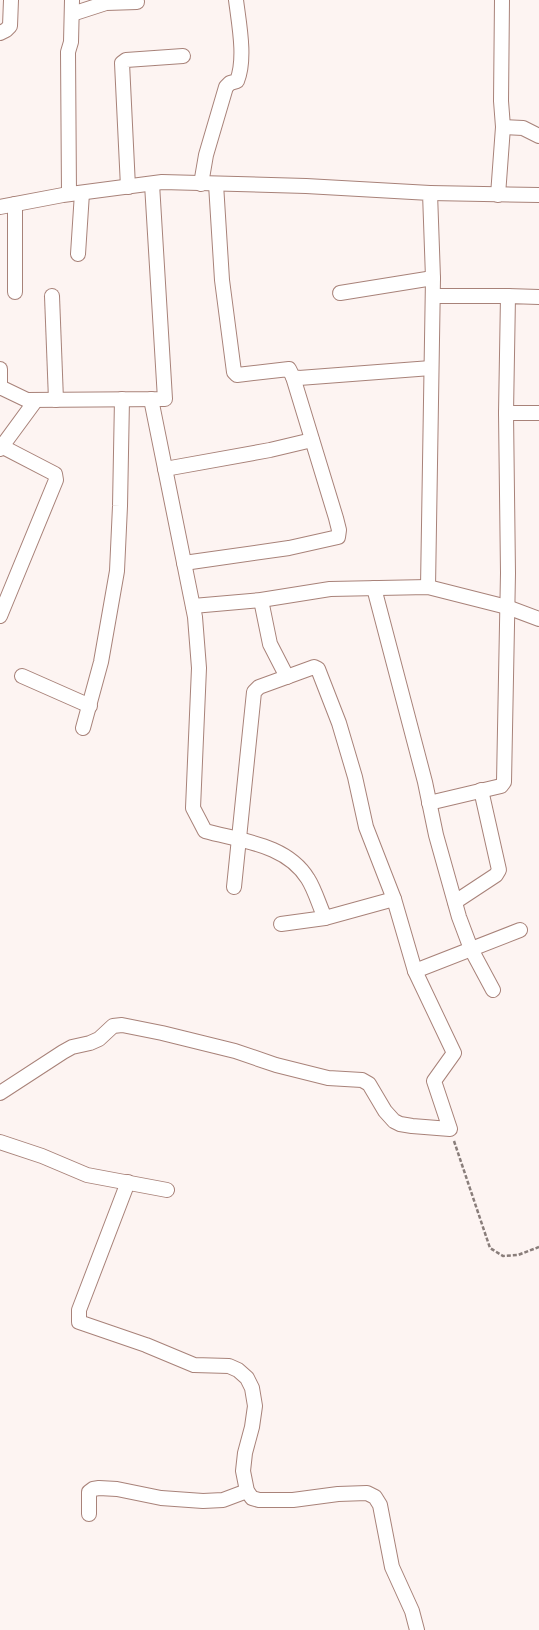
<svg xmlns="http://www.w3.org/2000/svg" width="539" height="1630" font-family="Signika,sans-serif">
<rect width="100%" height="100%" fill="#fdf4f2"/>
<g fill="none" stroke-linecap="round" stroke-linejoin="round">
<defs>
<g id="minor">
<polyline points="72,14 106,3 137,2"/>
<polyline points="0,33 6,30 10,26 11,0"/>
<polyline points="503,127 523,128 539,136"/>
<path d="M201 184 206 155 226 87 230 83 237 81C246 59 239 24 236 0"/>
<polyline points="216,184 222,280 234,372 237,375 289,369 293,377 299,378 431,368"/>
<polyline points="128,187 122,63 126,60 183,56"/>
<polyline points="430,193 539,195"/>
<polyline points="69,194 68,52 71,42 72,0"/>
<polyline points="498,195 503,127 501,101 502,0"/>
<polyline points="0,207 63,195 162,182 306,186 430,193 433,278 428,587"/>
<polyline points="78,254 82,193"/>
<polyline points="15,292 15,204"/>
<polyline points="340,293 433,278"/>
<polyline points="52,296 56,400"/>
<polyline points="433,296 508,296"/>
<polyline points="0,369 0,388"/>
<polyline points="0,387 27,400 165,399 152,184"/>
<path d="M151 399 195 617 199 668 193 808 205 831C241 841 287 844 308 879 315 890 319 905 325 918"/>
<polyline points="506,413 539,413"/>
<polyline points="0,449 36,400"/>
<polyline points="165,469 270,450 312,440"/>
<polyline points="184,563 289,548 338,537 339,530 336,518 293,377"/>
<polyline points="374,588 425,782 436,835 459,917 471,949 493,990"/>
<polyline points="261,600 270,644 287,677"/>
<polyline points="193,606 261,600 330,589 428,587 507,607 539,619"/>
<polyline points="0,616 56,480 55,474 1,446"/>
<polyline points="22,676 90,706"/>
<polyline points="83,728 101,662 117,571 120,506 122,399"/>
<polyline points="429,803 501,786 504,782 508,573 506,413 508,296 539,297"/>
<polyline points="455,902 496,875 499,870 481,790"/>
<polyline points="281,924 325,918 394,899"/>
<polyline points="415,971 520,930"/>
<polyline points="0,1093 63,1052 72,1047 90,1043 99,1039 113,1026 122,1025 162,1033 235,1051 276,1065 328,1078 362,1080 369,1084 385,1111 394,1121 400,1124 412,1126 450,1129 434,1081 454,1053 415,971 394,899 366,827 355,777 339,723 318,669 314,667 259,687 254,692 234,887"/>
<polyline points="0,1142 42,1156 87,1175 167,1190"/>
<polyline points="128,1182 79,1310 79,1322 146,1345 194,1365 229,1366 238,1370 247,1378 252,1388 255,1406 252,1427 245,1453 243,1471 247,1491 252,1498 259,1500 293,1500 338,1494 367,1493 375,1497 380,1505 392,1567 412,1611 417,1630"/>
<polyline points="89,1514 89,1492 93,1489 99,1488 117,1489 161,1498 203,1501 223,1500 247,1491"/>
</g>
</defs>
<use href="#minor" stroke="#a88279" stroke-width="16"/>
<polyline stroke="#897d7a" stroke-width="2.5" stroke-dasharray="4 2" stroke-linecap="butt" points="454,1141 490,1248 503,1256 518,1255 539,1247"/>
<use href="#minor" stroke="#fff" stroke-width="14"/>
</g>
</svg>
